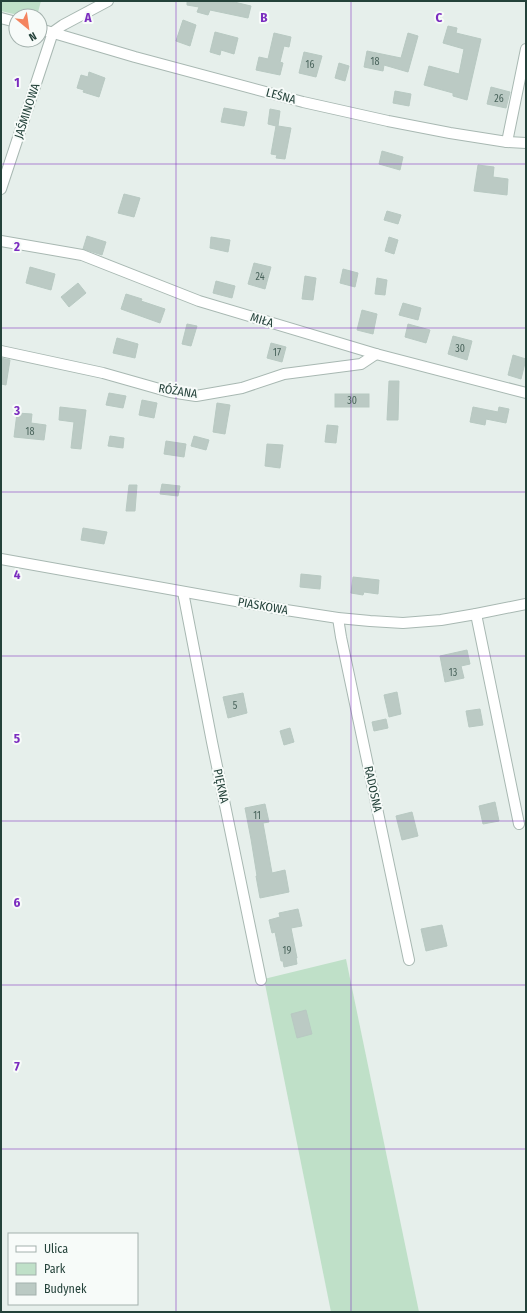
<svg xmlns="http://www.w3.org/2000/svg" width="527" height="1313" font-family="'Fira Sans Condensed',sans-serif">
<rect width="100%" height="100%" fill="#e6efeb"/>
<g fill="#bfe0c8">
<polygon points="1,1 41,1 37,16 22,16 1,11"/>
<polygon points="346,959 419,1312 331,1312 264,979"/>
</g>
<g fill="#bbcac4" stroke="#b8c9c2">
<polygon points="187,1 230,1 251,6 248,18 210,10 208,15 197,12 199,7 187,5"/>
<polygon points="183,20 196,25 190,46 176,41"/>
<polygon points="448,26 457,28 456,33 481,39 467,100 453,96 453,93 424,85 429,66 459,74 464,49 443,43"/>
<polygon points="215,32 238,38 234,54 221,50 220,55 210,52"/>
<polygon points="274,33 291,37 289,47 284,46 280,62 283,63 280,75 256,70 259,57 268,59"/>
<polygon points="408,33 418,36 408,72 384,65 383,71 364,67 367,51 401,58"/>
<polygon points="304,52 322,56 316,77 299,73"/>
<polygon points="339,63 349,66 345,81 335,78"/>
<polygon points="89,72 105,78 99,97 83,92 84,90 77,88 81,75 88,77"/>
<polygon points="491,87 510,92 506,108 487,104"/>
<polygon points="395,91 411,94 409,106 393,103"/>
<polygon points="224,108 247,112 244,126 221,122"/>
<polygon points="270,109 280,111 278,126 291,128 285,159 276,158 277,155 271,154 276,126 268,124"/>
<polygon points="382,151 403,157 400,170 379,164"/>
<polygon points="478,165 494,167 493,177 508,179 507,195 474,191"/>
<polygon points="124,194 140,198 134,217 118,213"/>
<polygon points="387,211 401,215 398,224 384,220"/>
<polygon points="87,236 106,242 102,255 83,249"/>
<polygon points="211,237 230,240 228,252 210,248"/>
<polygon points="389,237 398,240 394,254 385,251"/>
<polygon points="254,263 271,267 265,289 248,284"/>
<polygon points="30,267 55,274 51,290 26,283"/>
<polygon points="343,269 358,273 355,287 340,283"/>
<polygon points="305,276 316,278 313,300 302,299"/>
<polygon points="377,278 387,280 385,295 375,294"/>
<polygon points="216,281 235,286 232,298 213,293"/>
<polygon points="78,283 86,293 69,307 61,297"/>
<polygon points="126,294 142,299 141,301 165,309 160,323 121,309"/>
<polygon points="403,303 421,308 418,320 399,315"/>
<polygon points="362,310 377,314 373,334 357,330"/>
<polygon points="187,324 197,326 191,346 182,344"/>
<polygon points="408,324 430,330 426,343 405,337"/>
<polygon points="453,336 472,341 467,360 448,354"/>
<polygon points="117,338 138,344 135,358 113,353"/>
<polygon points="271,343 286,347 282,362 267,358"/>
<polygon points="513,355 526,359 521,379 508,375"/>
<polygon points="1,358 10,360 6,385 1,384"/>
<polygon points="389,381 399,381 398,420 387,420"/>
<polygon points="109,393 126,396 123,408 106,405"/>
<rect x="335" y="394" width="34" height="13"/>
<polygon points="142,400 157,403 154,418 139,415"/>
<polygon points="217,403 230,405 225,434 213,432"/>
<polygon points="60,407 86,410 81,449 71,448 74,422 59,420"/>
<polygon points="473,407 498,412 499,407 509,409 506,423 486,419 485,425 470,422"/>
<polygon points="17,413 32,414 31,423 46,425 44,440 14,437"/>
<polygon points="327,425 338,426 336,443 325,442"/>
<polygon points="110,436 124,438 123,448 108,446"/>
<polygon points="194,436 209,440 206,450 191,446"/>
<polygon points="166,441 186,444 184,457 164,454"/>
<polygon points="267,444 283,445 280,468 265,466"/>
<polygon points="162,484 180,486 178,496 160,494"/>
<polygon points="129,485 137,485 135,511 126,511"/>
<polygon points="83,528 107,532 104,544 81,540"/>
<polygon points="301,574 321,576 320,589 300,587"/>
<polygon points="353,577 379,580 378,594 364,592 363,595 351,593"/>
<polygon points="467,650 470,664 461,666 464,678 445,682 440,656"/>
<polygon points="397,692 401,714 389,717 384,695"/>
<polygon points="243,693 247,713 228,718 223,697"/>
<polygon points="480,709 483,725 469,727 466,711"/>
<polygon points="386,719 388,728 374,731 372,722"/>
<polygon points="290,728 294,742 284,745 280,731"/>
<polygon points="495,802 499,821 483,824 479,806"/>
<polygon points="265,804 269,822 263,823 272,873 285,870 289,892 260,898 256,876 257,876 251,839 245,808"/>
<polygon points="412,812 418,836 402,840 396,816"/>
<polygon points="298,909 302,926 291,928 297,958 296,958 297,964 284,967 283,961 281,961 275,932 272,933 269,920 280,917 279,913"/>
<polygon points="442,925 447,946 426,951 421,929"/>
<polygon points="306,1010 312,1034 297,1038 291,1014"/>
</g>
<g fill="none" stroke-linecap="round" stroke-linejoin="round">
<defs>
<g id="street">
<polyline points="1,18 16,22"/>
<polyline points="40,29 135,57 303,102 388,121 450,133 507,142 526,143"/>
<polyline points="507,142 526,49"/>
<polyline points="1,189 53,32 63,25 108,1"/>
<polyline points="1,241 82,255 199,301 376,354 526,393"/>
<polyline points="1,351 103,373 170,392 196,396 242,388 284,374 361,364 376,354"/>
<polyline points="1,559 286,610 338,618 370,621 403,623 441,620 476,614 526,604"/>
<polyline points="183,592 212,742 261,980"/>
<polyline points="476,614 519,824"/>
<polyline points="338,618 341,637 409,960"/>
</g>
</defs>
<use href="#street" stroke="#a8b8b2" stroke-width="12"/>
<use href="#street" stroke="#fff" stroke-width="10"/>
</g>
<path fill="none" stroke="#7b2cbf" stroke-width="1" stroke-opacity="0.55" d="M176 1V1312M351 1V1312M1 164H526M1 328H526M1 492H526M1 656H526M1 821H526M1 985H526M1 1149H526"/>
<g text-anchor="middle" stroke-width="4" stroke-linejoin="round" paint-order="stroke">
<g font-size="10" fill="#4a645c">
<text x="375" y="65">18</text>
<text x="310" y="68">16</text>
<text x="499" y="102">26</text>
<text x="260" y="280">24</text>
<text x="460" y="352">30</text>
<text x="277" y="356">17</text>
<text x="352" y="404">30</text>
<text x="30" y="435">18</text>
<text x="453" y="676">13</text>
<text x="235" y="709">5</text>
<text x="257" y="819">11</text>
<text x="287" y="954">19</text>
</g>
<g font-size="12" fill="#24423a" stroke="#f7fbf9">
<text transform="translate(281 96) rotate(15)" y="4">LEŚNA</text>
<text transform="translate(27 111) rotate(-72)" y="4">JAŚMINOWA</text>
<text transform="translate(262 320) rotate(17)" y="4">MIŁA</text>
<text transform="translate(178 391) rotate(9)" y="4">RÓŻANA</text>
<text transform="translate(263 606) rotate(10)" y="4">PIASKOWA</text>
<text transform="translate(221 786) rotate(78)" y="4">PIĘKNA</text>
<text transform="translate(373 789) rotate(78)" y="4">RADOSNA</text>
</g>
</g>
<g font-size="13" text-anchor="middle" font-weight="bold" fill="#7b2cbf" stroke="#f7fbf9" stroke-width="4" stroke-linejoin="round" paint-order="stroke">
<text x="88" y="22">A</text>
<text x="264" y="22">B</text>
<text x="439" y="22">C</text>
<text x="17" y="87">1</text>
<text x="17" y="251">2</text>
<text x="17" y="415">3</text>
<text x="17" y="579">4</text>
<text x="17" y="743">5</text>
<text x="17" y="907">6</text>
<text x="17" y="1071">7</text>
</g>
<rect width="527" height="1313" fill="none" stroke="#24423a" stroke-width="4"/>
<rect x="8" y="1233" width="130" height="72" fill="#f7fbf9" stroke="#a3b1ad"/>
<rect x="16" y="1246" width="20" height="6" fill="#ffffff" stroke="#a3b1ad"/>
<text x="44" y="1253" font-size="12" fill="#24423a">Ulica</text>
<rect x="16" y="1263" width="20" height="12" fill="#bfe0c8" stroke="#a3b1ad"/>
<text x="44" y="1273" font-size="12" fill="#24423a">Park</text>
<rect x="16" y="1283" width="20" height="12" fill="#bbcac4" stroke="#a3b1ad"/>
<text x="44" y="1293" font-size="12" fill="#24423a">Budynek</text>
<g transform="translate(28 28) rotate(151)"><circle r="19" fill="#f7fbf9" stroke="#a3b1ad"/>
<path d="M0-3L7 15L0 10L-7 15Z" fill="#f4845f"/>
<text y="-6" font-size="11" font-weight="bold" text-anchor="middle" fill="#24423a">N</text>
</g>
</svg>
